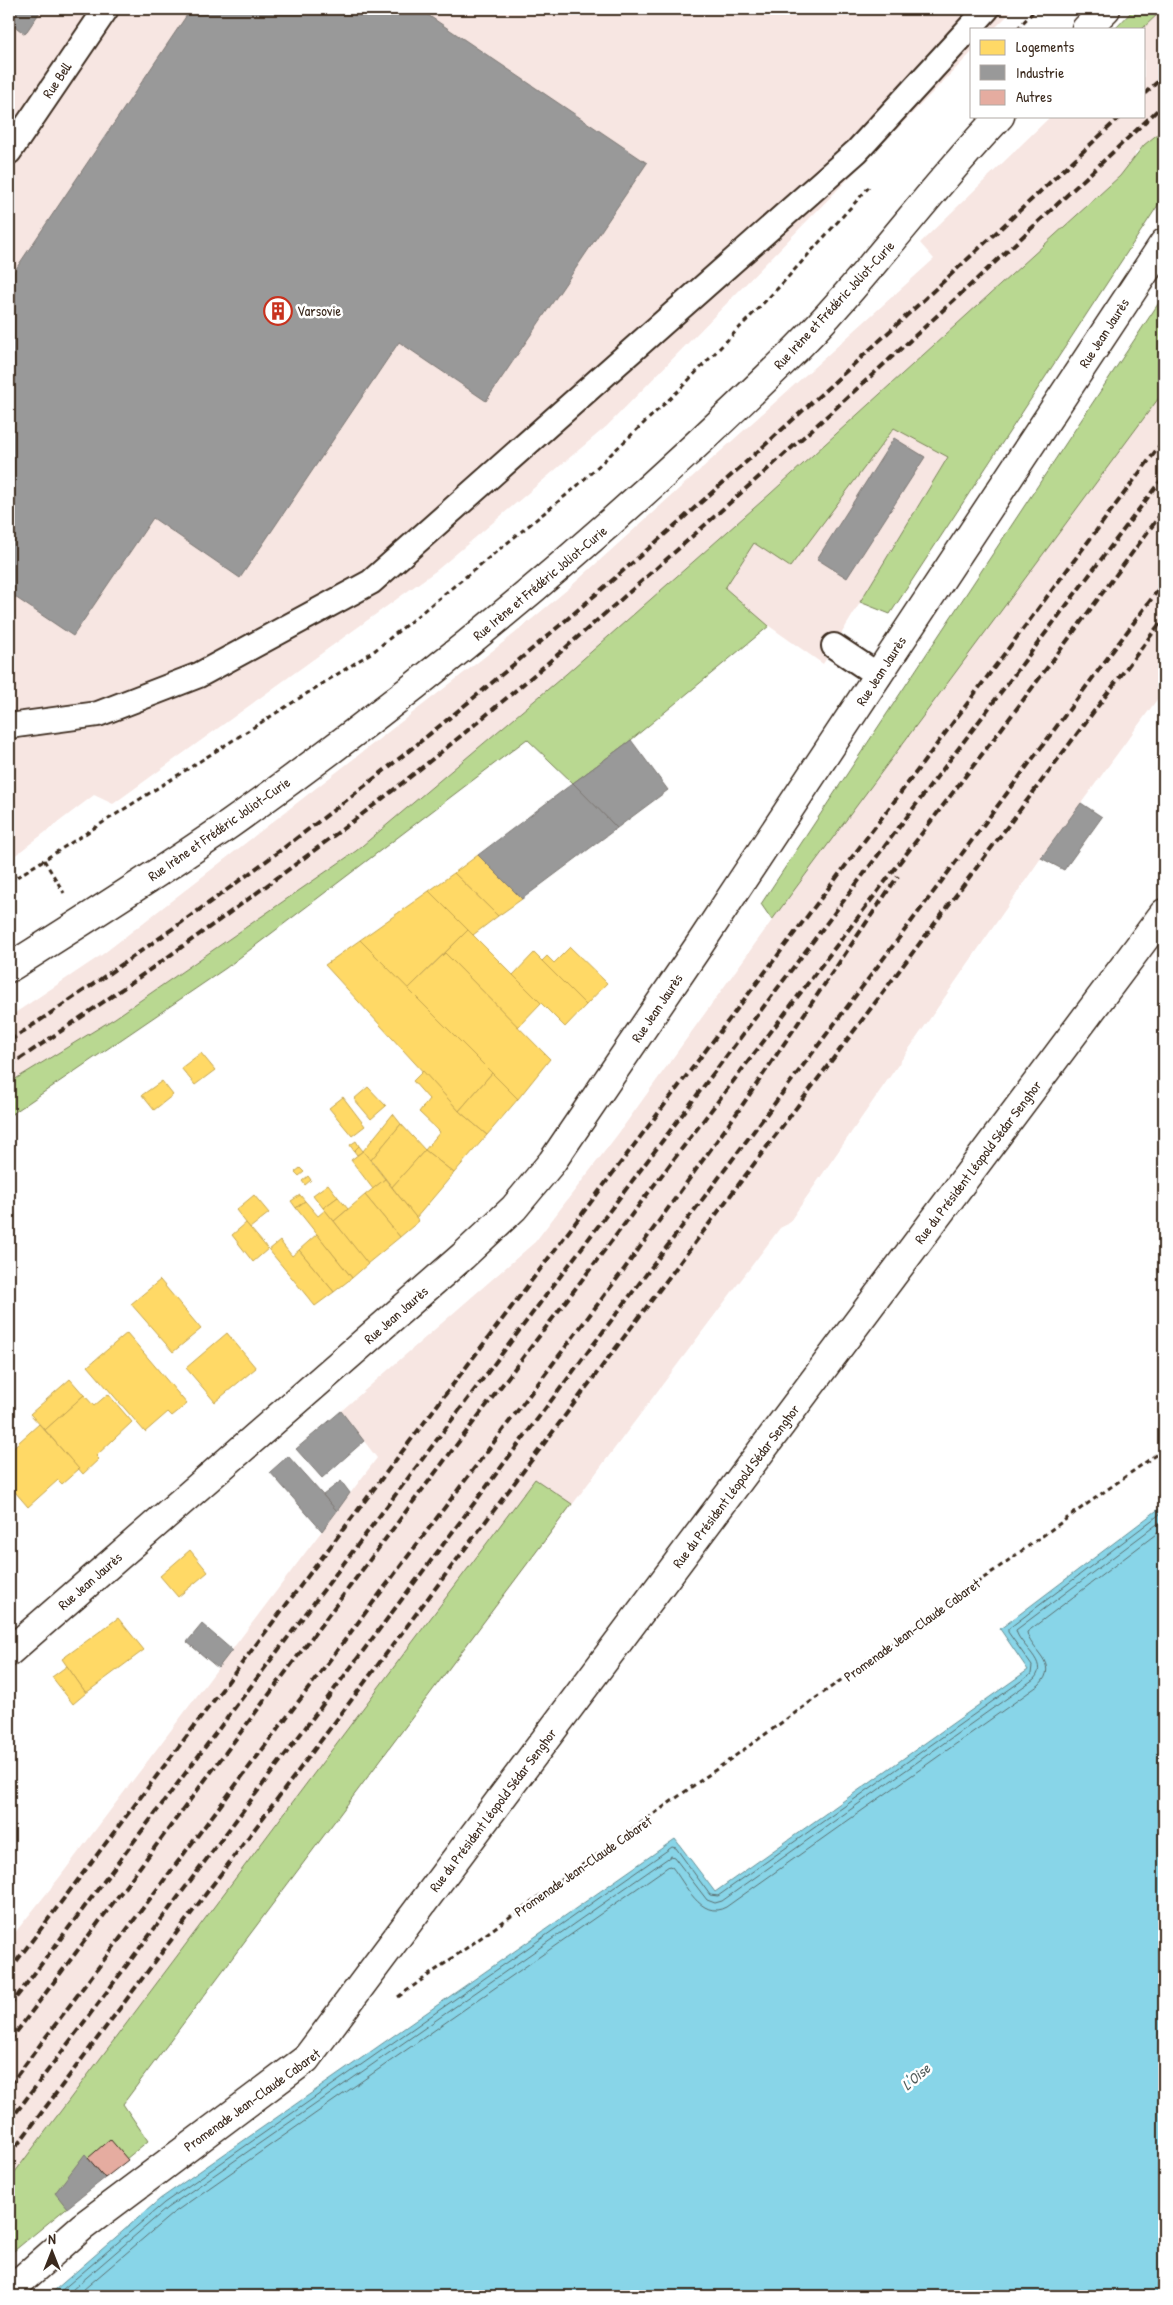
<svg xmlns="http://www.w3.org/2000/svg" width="1173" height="2305" font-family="'Patrick Hand',sans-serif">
<rect width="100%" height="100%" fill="#fff"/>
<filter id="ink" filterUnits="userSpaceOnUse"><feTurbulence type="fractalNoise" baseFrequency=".02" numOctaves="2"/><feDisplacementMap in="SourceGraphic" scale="10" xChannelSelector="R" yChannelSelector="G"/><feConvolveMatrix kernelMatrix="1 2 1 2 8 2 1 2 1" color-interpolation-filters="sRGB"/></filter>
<g filter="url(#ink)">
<g fill="#f7e6e2">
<polygon points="9,9 1014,9 994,29 972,29 972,52 607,426 437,570 113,804 94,795 9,860"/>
<polygon points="1162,9 1164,9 1164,129 1135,153 1136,157 973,416 823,664 769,626 631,740 527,739 226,968 9,1116 9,1017 103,954 514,634 568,589 934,259 920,243 1051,116 1144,116 1144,29 1142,29"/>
<polygon points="1164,376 1164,690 1041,858 788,1224 780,1228 9,2255 9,1940 59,1878 377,1458 341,1411 535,1242 618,1134"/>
</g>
<g fill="#b9d891" stroke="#7a8158">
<polygon points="1134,9 1163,9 1142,29 1115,29"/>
<polygon points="1164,129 1164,196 890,614 860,602 948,457 894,428 790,567 754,543 725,588 769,626 631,740 573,783 527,739 226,968 9,1116 9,1083 115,1018 356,851 566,674 770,494 1120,176 1144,145"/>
<polygon points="1164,295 1164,391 772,920 761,904"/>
<polygon points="535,1479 572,1504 123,2104 148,2141 9,2255 9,2180"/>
</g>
<polygon fill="#88d5e8" stroke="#699197" points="1164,1505 1164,2296 48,2296 160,2199 675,1839 715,1892 1028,1670 1000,1629"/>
<g fill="#ffd966" stroke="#c4a450">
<polygon points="478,855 522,899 498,916 454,873"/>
<polygon points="454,873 498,916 473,935 429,891"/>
<polygon points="429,891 468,930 408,989 360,940"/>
<polygon points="468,930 541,1003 518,1027 445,953"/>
<polygon points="360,940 492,1073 459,1111 325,965"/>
<polygon points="570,947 607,983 586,1005 542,961 547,956 554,963"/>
<polygon points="445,953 550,1059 518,1099 408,989"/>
<polygon points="534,953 586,1005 565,1027 513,975"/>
<polygon points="201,1053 215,1070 195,1085 181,1068"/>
<polygon points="423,1071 459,1111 487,1135 454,1173 425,1150 440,1132 419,1112 429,1099 413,1081"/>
<polygon points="492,1073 518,1099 487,1135 459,1111"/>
<polygon points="162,1081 173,1095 154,1110 142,1095"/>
<polygon points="368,1087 386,1106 371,1119 354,1099"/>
<polygon points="343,1097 365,1126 352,1136 329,1108"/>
<polygon points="393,1114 401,1124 371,1160 363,1151"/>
<polygon points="401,1124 425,1150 392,1187 371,1160"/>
<polygon points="356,1141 359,1146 354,1151 350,1145"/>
<polygon points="359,1146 363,1151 357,1155 354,1151"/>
<polygon points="425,1150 454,1173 416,1218 392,1187"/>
<polygon points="363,1151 385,1179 373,1189 351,1160"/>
<polygon points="300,1168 304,1172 299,1176 295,1172"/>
<polygon points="308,1176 311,1180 305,1185 302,1181"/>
<polygon points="385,1179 419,1221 400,1237 365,1195"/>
<polygon points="328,1184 338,1197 323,1208 313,1195"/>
<polygon points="254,1195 269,1213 250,1228 236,1210"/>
<polygon points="300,1195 305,1201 296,1208 291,1201"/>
<polygon points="365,1195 400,1237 367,1264 334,1221"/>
<polygon points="338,1197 348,1209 334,1221 323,1208"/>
<polygon points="305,1201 318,1216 325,1210 368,1264 352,1278 296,1208"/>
<polygon points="246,1223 268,1249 253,1262 232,1235"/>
<polygon points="317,1234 352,1278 334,1292 299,1250"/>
<polygon points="280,1241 292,1256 299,1250 334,1292 315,1306 269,1250"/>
<polygon points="160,1280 201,1329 173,1352 131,1304"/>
<polygon points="127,1333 187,1404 172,1416 168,1412 145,1432 88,1366"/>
<polygon points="227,1333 256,1368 215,1402 186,1368"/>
<polygon points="70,1379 84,1395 45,1430 30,1414"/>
<polygon points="108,1394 132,1422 96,1456 99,1459 83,1474 45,1430 84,1395 94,1406"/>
<polygon points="39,1424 79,1469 62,1484 58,1480 28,1507 9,1485 9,1451"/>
<polygon points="190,1550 208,1572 178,1597 160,1576"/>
<polygon points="118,1618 144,1650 86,1693 62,1659"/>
<polygon points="67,1666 86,1693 73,1704 52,1677"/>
</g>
<g fill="#999" stroke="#7d7874">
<polygon points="9,9 42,9 25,34 9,22"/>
<polygon points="191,9 419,9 647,163 486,401 399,342 240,578 153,518 73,636 9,593 9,279"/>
<polygon points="894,438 925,457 847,578 817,559"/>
<polygon points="631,740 668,790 617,828 573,783"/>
<polygon points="573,783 617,828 522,899 478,855"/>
<polygon points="1081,803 1102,817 1064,870 1041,858"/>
<polygon points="341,1411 364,1441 322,1478 296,1449"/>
<polygon points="288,1456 337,1511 322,1531 270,1472"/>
<polygon points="341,1481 350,1493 337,1511 323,1495"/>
<polygon points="202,1624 232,1650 218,1668 187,1642"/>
<polygon points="85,2154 105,2178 67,2208 55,2193"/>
</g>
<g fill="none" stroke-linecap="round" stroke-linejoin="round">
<g stroke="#5a6e6f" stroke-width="1">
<polyline points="55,2296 164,2203 672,1847 676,1848 710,1895 718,1896 1031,1674 1032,1666 1008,1632 1008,1629 1164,1511"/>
<path d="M65 2296 167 2208 671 1856 674 1857 707 1900 715 1903 722 1901 1034 1679C1050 1662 1019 1646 1016 1630L1164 1519"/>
<path d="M76 2296 172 2214 669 1866 672 1867C685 1883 701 1921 726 1907L1039 1685C1061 1663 1029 1650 1027 1632L1164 1528"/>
</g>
</g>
<polygon fill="#e5aca0" stroke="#3b2a1e" points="110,2139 128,2160 105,2178 88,2158"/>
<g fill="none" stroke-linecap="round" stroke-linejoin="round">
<defs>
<g id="lane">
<polyline points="9,152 106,9"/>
<polyline points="834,646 879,676"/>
<polyline points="9,726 98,714 199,675 371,582 857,151 987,9"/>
</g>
<g id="street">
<polyline points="1086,29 1106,9"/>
<path d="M9 968C83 921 158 874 230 824 426 685 610 531 782 363 861 287 924 195 1000 116"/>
<polyline points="9,2291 82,2227 306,2059 1164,913"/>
</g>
<polyline id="secondary" points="9,1652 463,1256 514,1208 552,1162 698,947 1164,243"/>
</defs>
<use href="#lane" stroke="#3b2a1e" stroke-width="28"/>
<use href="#street" stroke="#3b2a1e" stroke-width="31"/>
<use href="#secondary" stroke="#3b2a1e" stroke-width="31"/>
<g stroke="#3b2a1e" stroke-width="3" stroke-dasharray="5 4" stroke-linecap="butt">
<polyline points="1017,29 1036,9"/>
<polyline points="44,860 64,893"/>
<polyline points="9,882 374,651 575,488 678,391 780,286 869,187"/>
<polyline points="398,1997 1164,1449"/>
</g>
<use href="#lane" stroke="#fff" stroke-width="24"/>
<use href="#street" stroke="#fff" stroke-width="28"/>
<use href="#secondary" stroke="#fff" stroke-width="28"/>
<g stroke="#3b2a1e" stroke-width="4" stroke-dasharray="8 4" stroke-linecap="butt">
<polyline points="1144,94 1164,76"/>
<path d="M9 1041C152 946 293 845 426 737 667 541 894 328 1121 116"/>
<path d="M9 1066C135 982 258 894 378 802 498 709 611 609 724 508 873 376 1019 241 1164 104"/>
<polyline points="9,1971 896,799 1164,440"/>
<polyline points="9,2007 1164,476"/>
<polyline points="9,2042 416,1498 1018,707 1164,510"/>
<polyline points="9,2086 625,1268 739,1110 898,876"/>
<polyline points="9,2122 941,882 1164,582"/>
<polyline points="9,2156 1164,618"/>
</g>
</g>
</g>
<defs>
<symbol id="building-ring" viewBox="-11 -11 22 22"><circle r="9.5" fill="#fff" stroke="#c8321e" stroke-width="1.5"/><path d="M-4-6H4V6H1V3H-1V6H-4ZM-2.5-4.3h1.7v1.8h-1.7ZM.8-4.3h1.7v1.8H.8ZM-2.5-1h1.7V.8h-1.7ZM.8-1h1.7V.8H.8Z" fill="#c8321e"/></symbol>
</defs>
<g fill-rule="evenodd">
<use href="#building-ring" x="262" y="295" width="32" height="32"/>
</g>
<g text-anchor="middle" stroke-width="5" stroke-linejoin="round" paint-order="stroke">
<g font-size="14" fill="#3b2a1e" stroke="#fff">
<text transform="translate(57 80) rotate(-56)" y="5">Rue Bell</text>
<text transform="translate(834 305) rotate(-47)" y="5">Rue Irène et Frédéric Joliot-Curie</text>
<text transform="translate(1104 333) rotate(-57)" y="5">Rue Jean Jaurès</text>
<text transform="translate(540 583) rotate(-40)" y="5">Rue Irène et Frédéric Joliot-Curie</text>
<text transform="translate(881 671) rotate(-57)" y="5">Rue Jean Jaurès</text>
<text transform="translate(219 829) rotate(-35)" y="5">Rue Irène et Frédéric Joliot-Curie</text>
<text transform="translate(657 1008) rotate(-56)" y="5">Rue Jean Jaurès</text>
<text transform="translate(978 1162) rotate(-53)" y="5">Rue du Président Léopold Sédar Senghor</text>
<text transform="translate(396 1315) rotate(-41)" y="5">Rue Jean Jaurès</text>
<text transform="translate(736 1486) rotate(-53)" y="5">Rue du Président Léopold Sédar Senghor</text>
<text transform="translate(90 1581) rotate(-41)" y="5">Rue Jean Jaurès</text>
<text transform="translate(912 1630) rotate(-36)" y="5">Promenade Jean-Claude Cabaret</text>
<text transform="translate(493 1810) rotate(-53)" y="5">Rue du Président Léopold Sédar Senghor</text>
<text transform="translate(583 1866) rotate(-35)" y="5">Promenade Jean-Claude Cabaret</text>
<text transform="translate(252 2100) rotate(-36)" y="5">Promenade Jean-Claude Cabaret</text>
</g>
<g font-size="14" fill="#3b2a1e" stroke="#fff" text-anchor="start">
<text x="297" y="316">Varsovie</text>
</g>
<g font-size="15" font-style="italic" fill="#525d5b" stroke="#fff">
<text transform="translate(916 2077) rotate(-41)" y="5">L'Oise</text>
</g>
</g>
<rect width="1173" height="2305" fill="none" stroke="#fff" stroke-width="30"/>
<rect x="15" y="15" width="1143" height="2275" fill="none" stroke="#3b2a1e" stroke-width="2" filter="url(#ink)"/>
<rect x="970" y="28" width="175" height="90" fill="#ffffff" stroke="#b1aaa5"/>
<rect x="980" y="40" width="25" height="15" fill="#ffd966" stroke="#b1aaa5"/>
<text x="1016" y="52" font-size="15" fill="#3b2a1e">Logements</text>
<rect x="980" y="65" width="25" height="15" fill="#999999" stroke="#b1aaa5"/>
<text x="1016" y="78" font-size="15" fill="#3b2a1e">Industrie</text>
<rect x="980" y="90" width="25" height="15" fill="#e5aca0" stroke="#b1aaa5"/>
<text x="1016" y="102" font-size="15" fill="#3b2a1e">Autres</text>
<g transform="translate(52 2252)" stroke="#ffffff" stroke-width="4" paint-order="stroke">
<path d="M0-4L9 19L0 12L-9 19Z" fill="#3b2a1e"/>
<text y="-8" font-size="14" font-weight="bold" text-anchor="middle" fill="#3b2a1e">N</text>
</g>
</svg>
